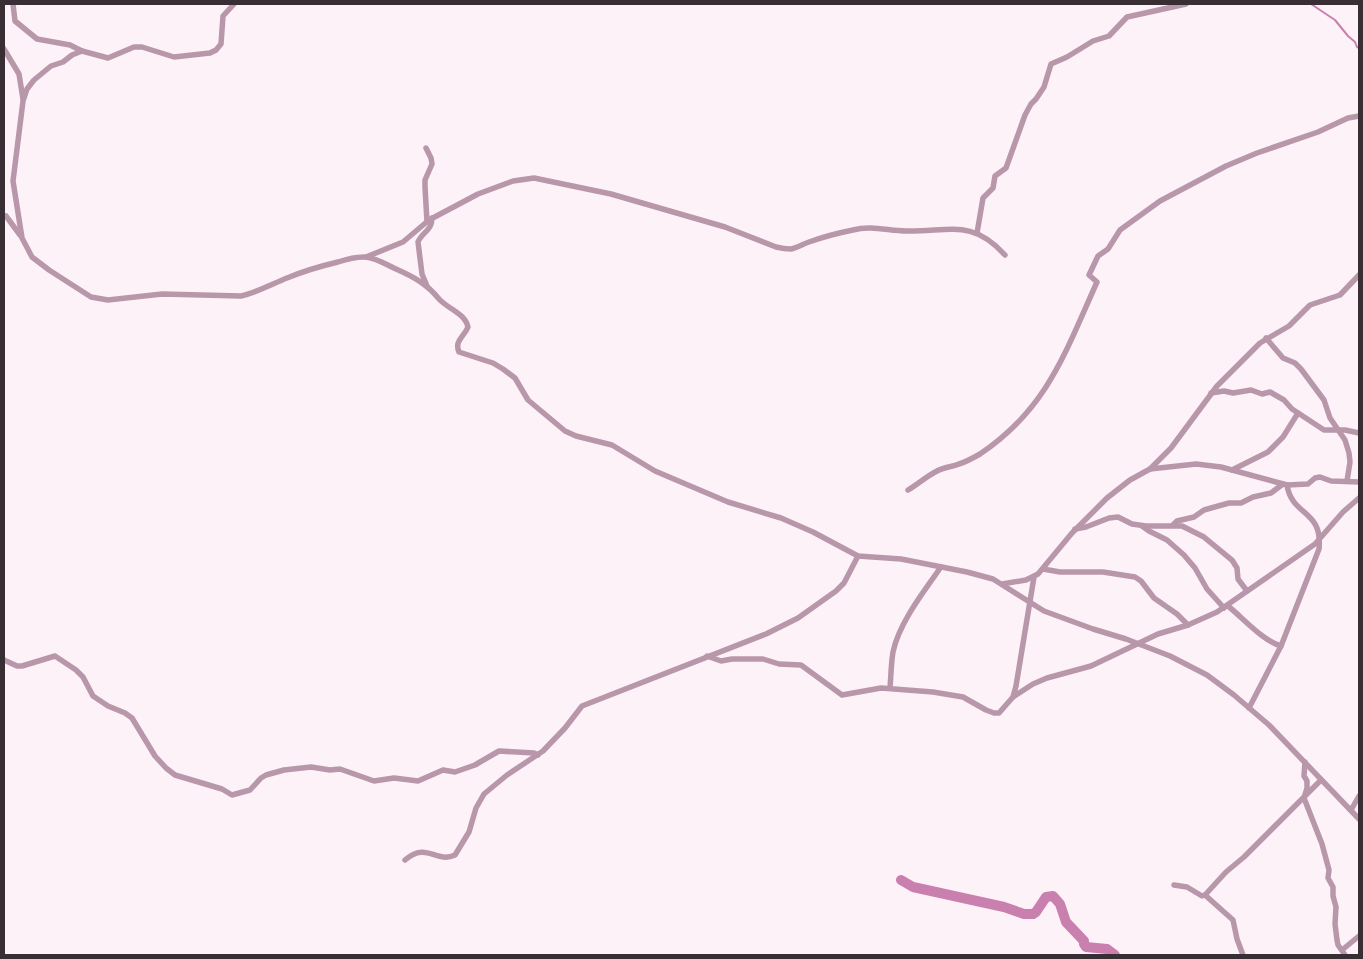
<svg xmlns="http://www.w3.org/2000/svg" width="1363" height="959" font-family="'DM Sans',sans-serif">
<rect width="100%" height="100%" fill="#fef2f9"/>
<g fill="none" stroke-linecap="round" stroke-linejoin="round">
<polyline stroke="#ca80af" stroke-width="2" points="1311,4 1335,20 1348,36 1355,42 1357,47 1359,48"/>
<polyline stroke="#ca80af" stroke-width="10" points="901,880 913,887 1004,907 1024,914 1033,914 1036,912 1046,897 1053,896 1060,904 1066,922 1084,941 1084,944 1086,947 1107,949 1115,955"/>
<g stroke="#b997ab" stroke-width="5.5">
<polyline points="13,4 15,21 37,39 70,45 82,51"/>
<path d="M234 4 223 16 221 44 216 50 210 53 174 57 142 47H134L108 58 82 51 72 55 63 62 51 66 34 80 27 89 23 101 13 181 22 238 32 257 49 270 91 297 108 300 162 294 241 296C258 292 272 284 287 278 304 271 321 266 338 262 347 259 355 257 364 257 375 257 387 265 396 269 414 277 427 284 439 299 448 309 465 313 468 327 464 337 454 341 459 352L493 363 503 369 515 378 528 400 565 431 576 436 612 445 655 471 728 502 781 518 813 532 858 556 901 559 967 572 993 579 1044 611 1093 629 1126 639 1170 656 1207 675 1234 695 1269 725 1359 819"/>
<polyline points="4,49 19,74 23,99"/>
<polyline points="426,148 431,158 432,164 425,180 425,187 427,222"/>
<polyline points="6,216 20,235"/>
<polyline points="977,233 983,198 993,188 995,176 1006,168 1025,115 1031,104 1036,99 1044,87 1051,64 1067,57 1093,41 1109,36 1127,17 1186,4"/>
<path d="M366 257 403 242 429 220 478 194 513 181 534 178 611 194 725 227 776 247C780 248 786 249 791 249 797 248 803 244 809 242 823 237 838 233 853 230 871 225 889 231 906 231 949 232 972 218 1005 255"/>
<path d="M427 286 422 274 418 242C422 232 432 231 432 218"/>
<polyline points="1266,338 1283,358 1295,363 1301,369 1324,400 1330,418 1345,440 1349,453 1350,462 1347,481"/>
<polyline points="1211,393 1224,391 1233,393 1251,390 1262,394 1270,392 1284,400 1292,409 1324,430 1345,430 1359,433"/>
<polyline points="1150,469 1171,448 1217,386 1260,343 1289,326 1310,305 1340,295 1359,275"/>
<polyline points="1232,470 1268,452 1283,437 1298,413"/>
<path d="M908 490C918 484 927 476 937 471 944 467 952 467 959 464 966 462 973 458 980 454 1047 409 1065 353 1097 282L1089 275 1098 256 1108 249 1120 230 1160 201 1226 166 1257 153 1318 132 1348 118 1359 116"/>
<polyline points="1173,525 1177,521 1194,517 1204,510 1229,503 1241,503 1253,497 1271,493 1283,484"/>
<polyline points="1142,526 1149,531 1167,540 1184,555 1195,568 1207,589 1224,608"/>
<polyline points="1075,529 1086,527 1109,518 1118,517 1132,524 1146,526 1182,526 1204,537 1232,560 1237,568 1238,579 1247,591"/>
<polyline points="1043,569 1060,572 1103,572 1135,577 1141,581 1154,598 1177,614 1188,625"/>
<polyline points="1002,584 1026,580 1038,574 1072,533 1107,498 1130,480 1150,469 1196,464 1221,467 1287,485 1308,484 1315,478 1320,477 1331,481 1359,482"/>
<path d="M1228 606C1243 618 1263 641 1281 646"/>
<polyline points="707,656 721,661 732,659 763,659 779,664 801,665 842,695 881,688 933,692 963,697 986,710 994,713 999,713 1013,697 1016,686 1034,577"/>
<polyline points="4,660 17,666 22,666 55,656 76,670 83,677 93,696 108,706 125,713 132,718 155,756 166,768 175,775 222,789 232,795 250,790 261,778 266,775 284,770 311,767 330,770 340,769 374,781 394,778 418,781 443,770 455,772 475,765 499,751 534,753 538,755"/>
<path d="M890 688C891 676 891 664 893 652 899 623 924 591 941 567"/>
<polyline points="1013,697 1033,684 1047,678 1091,666 1158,634 1188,625 1217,612 1315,544 1343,512 1359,498"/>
<path d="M1249 708 1281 646 1319 549C1323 509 1292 517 1287 485"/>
<polyline points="1305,762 1304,776 1307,781 1307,788 1304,798 1322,844 1329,870 1328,878 1333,887 1333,896 1336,907 1335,924 1337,940 1338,945 1345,955"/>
<polyline points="1351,810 1359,796"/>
<path d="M405 860C427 841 436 864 455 855L469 832 476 808 484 794 507 775 543 751 565 728 582 706 766 634 798 618 836 591 844 583 858 556"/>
<polyline points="1174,885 1187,887 1202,896 1205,895 1226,872 1244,857 1321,780"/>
<polyline points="1205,895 1233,920 1237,939 1243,955"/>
<polyline points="1342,950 1359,936"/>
</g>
</g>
<rect width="1363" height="959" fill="none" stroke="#392e34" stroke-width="10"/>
</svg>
